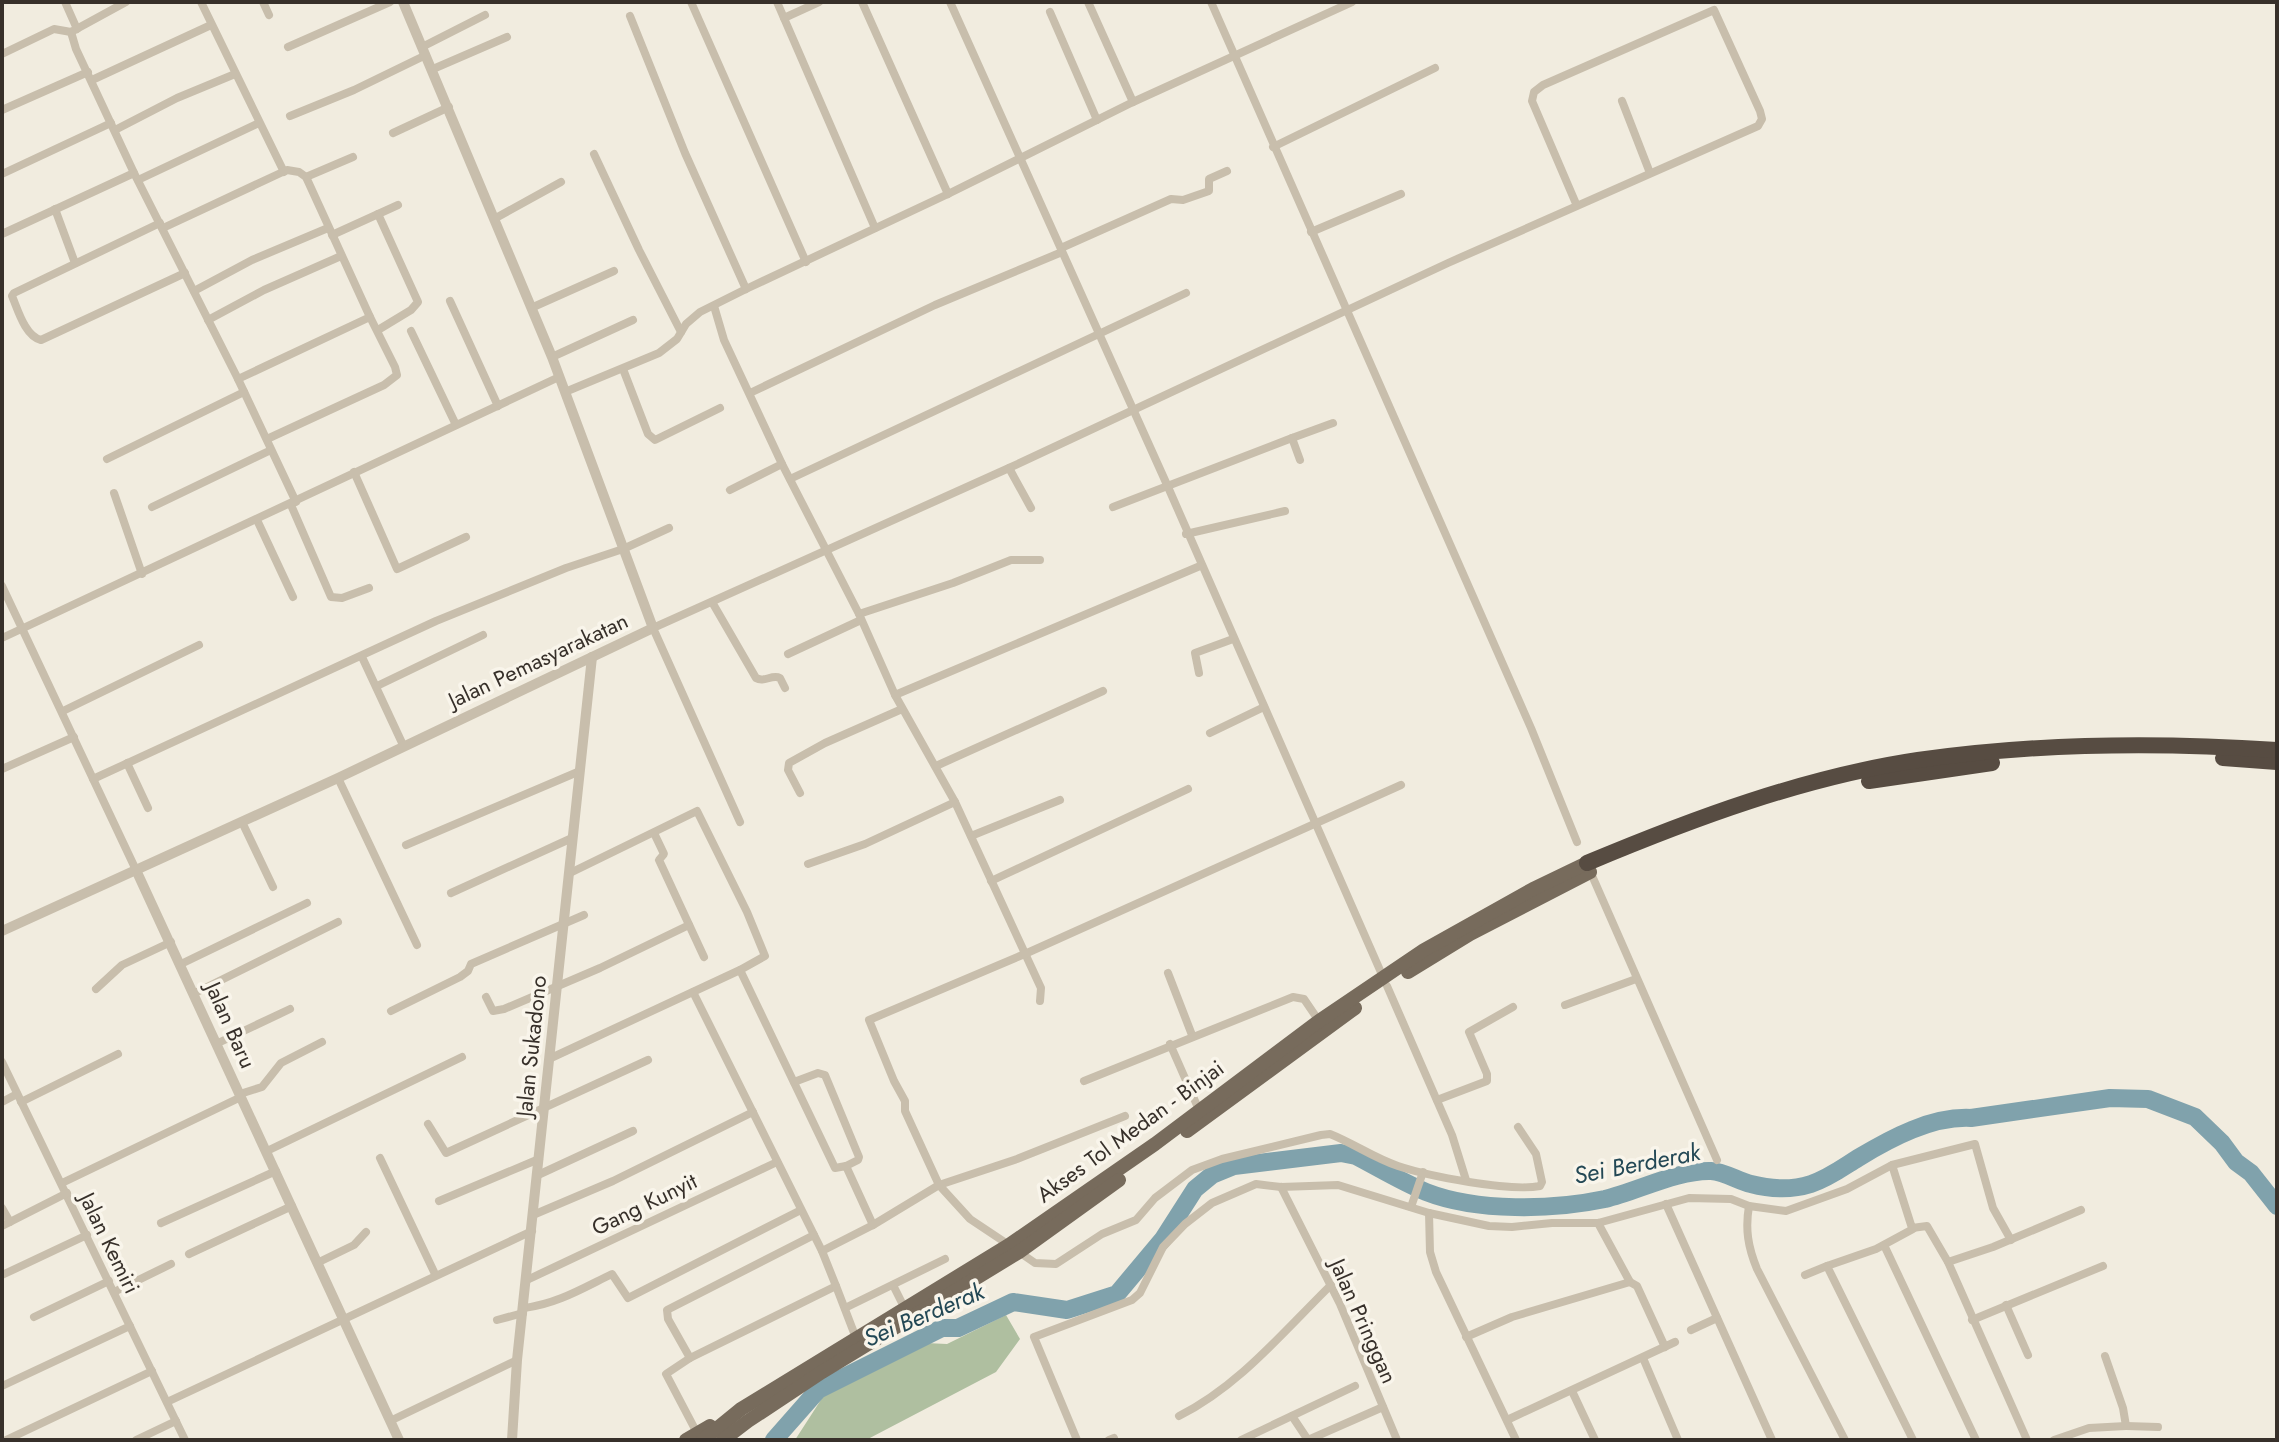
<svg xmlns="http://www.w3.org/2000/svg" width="2279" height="1442" font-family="Jost,sans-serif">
<rect width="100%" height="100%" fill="#f1ecdf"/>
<polygon fill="#afbfa0" points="1006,1315 1020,1339 996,1372 866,1440 795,1440 826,1392 926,1343 947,1344"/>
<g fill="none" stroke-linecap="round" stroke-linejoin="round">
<path stroke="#80a2ac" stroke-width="18" d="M774 1440 818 1390 942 1328H958L1013 1302 1067 1310 1117 1294 1163 1239 1195 1189 1212 1175 1234 1166 1341 1153 1356 1156C1379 1168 1402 1182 1426 1192 1477 1212 1553 1210 1605 1199 1638 1191 1678 1170 1711 1171 1725 1172 1738 1181 1751 1184 1770 1189 1792 1190 1811 1184 1829 1178 1842 1168 1858 1158 1891 1138 1932 1116 1971 1118L2110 1098 2148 1099 2195 1117 2222 1143 2236 1162 2251 1173 2277 1206"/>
<g stroke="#c8beac" stroke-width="8">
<polyline points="65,2 77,29"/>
<polyline points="201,2 284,172"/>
<polyline points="263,2 269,15"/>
<polyline points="691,2 806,262"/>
<polyline points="777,2 875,228"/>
<polyline points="862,2 948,194"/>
<polyline points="950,2 1168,487 1383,977"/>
<polyline points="1088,2 1133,102"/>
<polyline points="1211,2 1531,728 1577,842"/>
<polyline points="1050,12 1097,120"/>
<polyline points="630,16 685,153 746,289"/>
<polyline points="784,18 819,2"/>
<polyline points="71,32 76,49 134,173 238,379 296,502"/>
<polyline points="288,47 390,2"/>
<polyline points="422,47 485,15"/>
<polyline points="2,54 54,29 71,32 126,2"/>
<polyline points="433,69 507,37"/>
<polyline points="92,80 211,25"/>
<polyline points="1622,101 1650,173"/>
<polyline points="2,110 88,72"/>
<polyline points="290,116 354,90 426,55"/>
<polyline points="115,130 177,98 235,74"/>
<polyline points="393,133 449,107"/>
<polyline points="1273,147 1435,68"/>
<polyline points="594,154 639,250 681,332"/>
<polyline points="2,174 111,123"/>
<polyline points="306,177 353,157"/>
<polyline points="138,180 259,123"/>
<polyline points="55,209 75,263"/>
<polyline points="378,214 418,302 411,310 378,330"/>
<polyline points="494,219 561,182"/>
<path d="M160 223 14 293 12 296C18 310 25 336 41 340L185 273"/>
<polyline points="163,228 287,170 299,172 306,177 370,317 395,367 397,375 384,385 267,439"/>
<polyline points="1311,232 1401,194"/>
<polyline points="2,234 134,173"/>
<polyline points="332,235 398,205"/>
<polyline points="1061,248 1171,199 1183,200 1209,191 1209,179 1227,171"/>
<polyline points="194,291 252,260 328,228"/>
<polyline points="450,301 498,406"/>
<polyline points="714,306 724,340 782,464 859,614 895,695 955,802 1041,988 1040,1001"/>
<polyline points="531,308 614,271"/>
<polyline points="208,320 264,290 341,256"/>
<polyline points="411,331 456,425"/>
<polyline points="552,357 633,320"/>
<polyline points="623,369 648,434 655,440 720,408"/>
<polyline points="238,379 370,317"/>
<polyline points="565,392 659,353 677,339 686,324 700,312 746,289 948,194 1133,102 1352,2"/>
<polyline points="750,393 935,305 1062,252"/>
<polyline points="1292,438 1333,423"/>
<polyline points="107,459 244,392"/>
<polyline points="1009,468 1031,508"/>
<polyline points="354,472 397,569 466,537"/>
<polyline points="790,479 1186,293"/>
<polyline points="730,490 782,464"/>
<polyline points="114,493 142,574"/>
<polyline points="291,505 331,597 342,598 369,588"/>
<polyline points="152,507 271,450"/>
<polyline points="1113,507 1292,438 1300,460"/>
<polyline points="257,520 293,597"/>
<polyline points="1186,534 1285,511"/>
<polyline points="2,586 136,870"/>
<path d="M712 602 756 678C764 683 772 674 780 678L785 688"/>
<polyline points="859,614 953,583 1011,560 1040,560"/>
<polyline points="2,638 559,377"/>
<polyline points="788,654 861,620"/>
<polyline points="362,657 403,745"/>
<polyline points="1199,673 1195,653 1233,639"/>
<polyline points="377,686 483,635"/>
<polyline points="895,695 1200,566"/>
<polyline points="63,711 199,645"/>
<polyline points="1210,733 1264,707"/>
<polyline points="127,763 148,808"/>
<polyline points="936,766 1103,691"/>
<polyline points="2,769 74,737"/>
<polyline points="338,778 417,945"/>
<polyline points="93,779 436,621 566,568 623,549 669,528"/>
<polyline points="800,793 788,770 789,763 825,743 902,709"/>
<polyline points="242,822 273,887"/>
<polyline points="740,822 653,628 1009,468 1448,263 1758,126 1762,119 1760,111 1714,10 1543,85 1534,92 1532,101 1577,206"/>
<polyline points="654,833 664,854 659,860 704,957"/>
<polyline points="971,836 1060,800"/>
<polyline points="406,845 580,771"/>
<polyline points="808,864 865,844 955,802"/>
<polyline points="1590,871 1717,1160"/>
<polyline points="991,881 1188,789"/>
<polyline points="451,893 572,838"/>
<polyline points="181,964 307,903"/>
<polyline points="740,970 835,1168 846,1166 873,1225"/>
<polyline points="1168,973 1192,1035"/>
<polyline points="1387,986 1452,1135 1466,1180"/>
<polyline points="96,989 122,965 171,942"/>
<polyline points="693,992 822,1251 836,1286 690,1358 666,1374 697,1433"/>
<polyline points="195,993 338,922"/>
<polyline points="486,997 493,1011 504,1009 600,968 689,925"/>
<polyline points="1565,1005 1636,979"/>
<polyline points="391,1011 460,977 468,971 471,964 584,915"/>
<polyline points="218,1043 290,1009"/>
<polyline points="1170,1044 1199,1110"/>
<polyline points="551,1058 740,970 765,956 747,912 697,811 570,873"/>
<polyline points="2,1062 185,1440"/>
<polyline points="1084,1081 1293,997 1304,999 1319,1021"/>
<polyline points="794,1082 818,1073 825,1075 859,1157 858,1160 846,1166"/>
<polyline points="240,1094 262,1087 281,1063 322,1042"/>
<polyline points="1437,1100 1487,1081 1487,1074 1469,1032 1513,1007"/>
<polyline points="2,1102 17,1094"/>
<polyline points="21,1102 118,1054"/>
<polyline points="428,1124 446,1153 648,1060"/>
<polyline points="267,1151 462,1057"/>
<polyline points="380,1158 435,1274"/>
<polyline points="1892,1165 1912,1228 1927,1226 1948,1262 2027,1440"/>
<polyline points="538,1175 633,1131"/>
<polyline points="62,1183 241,1097"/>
<polyline points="1281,1187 1340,1304 1397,1440"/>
<polyline points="439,1201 539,1159"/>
<polyline points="1666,1204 1772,1440"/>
<path d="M1749 1206C1745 1229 1748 1247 1757 1269L1845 1440"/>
<polyline points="1411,1207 1423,1172"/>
<polyline points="2,1208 10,1222"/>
<polyline points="1429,1213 1430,1252 1436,1272 1516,1440"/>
<polyline points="533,1215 613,1181 753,1112"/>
<polyline points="161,1223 276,1171"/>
<polyline points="1598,1223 1630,1282 1637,1286 1665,1347"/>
<polyline points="2,1226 67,1193"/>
<polyline points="1913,1229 1876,1249 1827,1266 1913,1440"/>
<polyline points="1009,1245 970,1219 939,1185 905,1111 905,1101 894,1081 869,1020 1027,953 1401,785"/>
<polyline points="1884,1245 1976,1440"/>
<polyline points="822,1251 873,1225 939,1185 1017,1159 1125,1116"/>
<path d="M1019 1252 1035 1263 1056 1264 1102 1234 1136 1220 1155 1198 1192 1170 1222 1159 1321 1135 1330 1134C1353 1143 1374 1158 1398 1166 1428 1176 1510 1192 1540 1186L1542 1182 1536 1154 1518 1127"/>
<polyline points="189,1254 292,1206"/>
<polyline points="1948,1262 1993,1247 2081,1210"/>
<polyline points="317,1263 354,1245 366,1232"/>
<polyline points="2,1275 87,1235"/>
<polyline points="1805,1275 1827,1266"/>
<polyline points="527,1280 777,1162"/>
<polyline points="893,1285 906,1311"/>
<polyline points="836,1286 856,1338"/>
<polyline points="114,1292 171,1264"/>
<polyline points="2006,1305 2028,1355"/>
<path d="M524 1308C557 1304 583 1288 612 1274L628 1298 801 1210"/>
<polyline points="845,1308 945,1259"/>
<polyline points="34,1317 109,1281"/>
<polyline points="497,1320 523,1313"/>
<polyline points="1972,1320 2103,1266"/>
<polyline points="1691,1330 1717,1318"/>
<polyline points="1466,1337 1512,1317 1630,1282"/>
<polyline points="690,1358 668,1319 667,1310 814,1235"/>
<polyline points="1643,1358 1678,1440"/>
<polyline points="2,1386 130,1326"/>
<polyline points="1572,1391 1595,1440"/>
<polyline points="167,1402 532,1231"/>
<path d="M1179 1416C1239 1386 1283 1332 1331 1285"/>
<polyline points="1292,1416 1308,1440 1383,1407"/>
<polyline points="1507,1420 1675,1342"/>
<polyline points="390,1421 517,1360"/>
<polyline points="2126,1426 2158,1427"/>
<polyline points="6,1440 152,1371"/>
<polyline points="136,1440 176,1421"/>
<polyline points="1077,1440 1034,1337 1132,1300 1140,1293 1163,1247 1185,1224 1212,1203 1256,1184 1281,1187 1338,1185 1429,1213 1489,1226 1512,1227 1552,1223 1598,1223 1689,1198 1731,1199 1749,1206 1786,1211 1847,1189 1892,1165 1975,1144 1993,1208 2011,1240"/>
<polyline points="1109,1440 1114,1438"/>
<polyline points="1241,1440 1355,1386"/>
<polyline points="2054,1440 2089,1428 2126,1426 2123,1408 2105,1356"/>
</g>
<g stroke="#c8beac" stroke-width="10">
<polyline points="136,870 399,1440"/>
<polyline points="2,931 338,778 653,628 552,357 403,2"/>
<polyline points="512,1440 517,1360 592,657"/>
</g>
<g stroke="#776b5c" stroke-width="14">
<polyline points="1408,972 1470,934 1590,872"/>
<polyline points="1187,1131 1355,1008"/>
<polyline points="686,1440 710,1426"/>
<polyline points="703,1440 741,1409 1009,1245 1155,1144 1319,1021 1424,950 1533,889 1587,863"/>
<polyline points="723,1440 748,1421 822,1372 1019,1252 1119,1180"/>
</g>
<g stroke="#574c42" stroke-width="16">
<polyline points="2223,758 2277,762"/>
<polyline points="1869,781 1992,763"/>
<path d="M1587 863C1692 819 1804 777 1918 760 2037 743 2158 742 2277 750"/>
</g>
</g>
<g text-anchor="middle" stroke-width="7" stroke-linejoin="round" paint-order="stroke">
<g font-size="22" fill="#37302a" stroke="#f9f5eb">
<text transform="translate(538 660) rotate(-25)" y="8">Jalan Pemasyarakatan</text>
<text transform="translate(231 1025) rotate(66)" y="8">Jalan Baru</text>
<text transform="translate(531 1046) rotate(-84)" y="8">Jalan Sukadono</text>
<text transform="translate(1130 1131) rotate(-36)" y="8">Akses Tol Medan - Binjai</text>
<text transform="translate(644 1204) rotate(-26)" y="8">Gang Kunyit</text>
<text transform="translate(110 1243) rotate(64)" y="8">Jalan Kemiri</text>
<text transform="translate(1364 1321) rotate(66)" y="8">Jalan Pringgan</text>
</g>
<g font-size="24" font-style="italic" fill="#234855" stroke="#f9f5eb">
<text transform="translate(1637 1164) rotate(-11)" y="8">Sei Berderak</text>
<text transform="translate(924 1315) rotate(-23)" y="8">Sei Berderak</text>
</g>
</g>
<rect width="2279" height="1442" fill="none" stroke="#37302a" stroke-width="8"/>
</svg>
